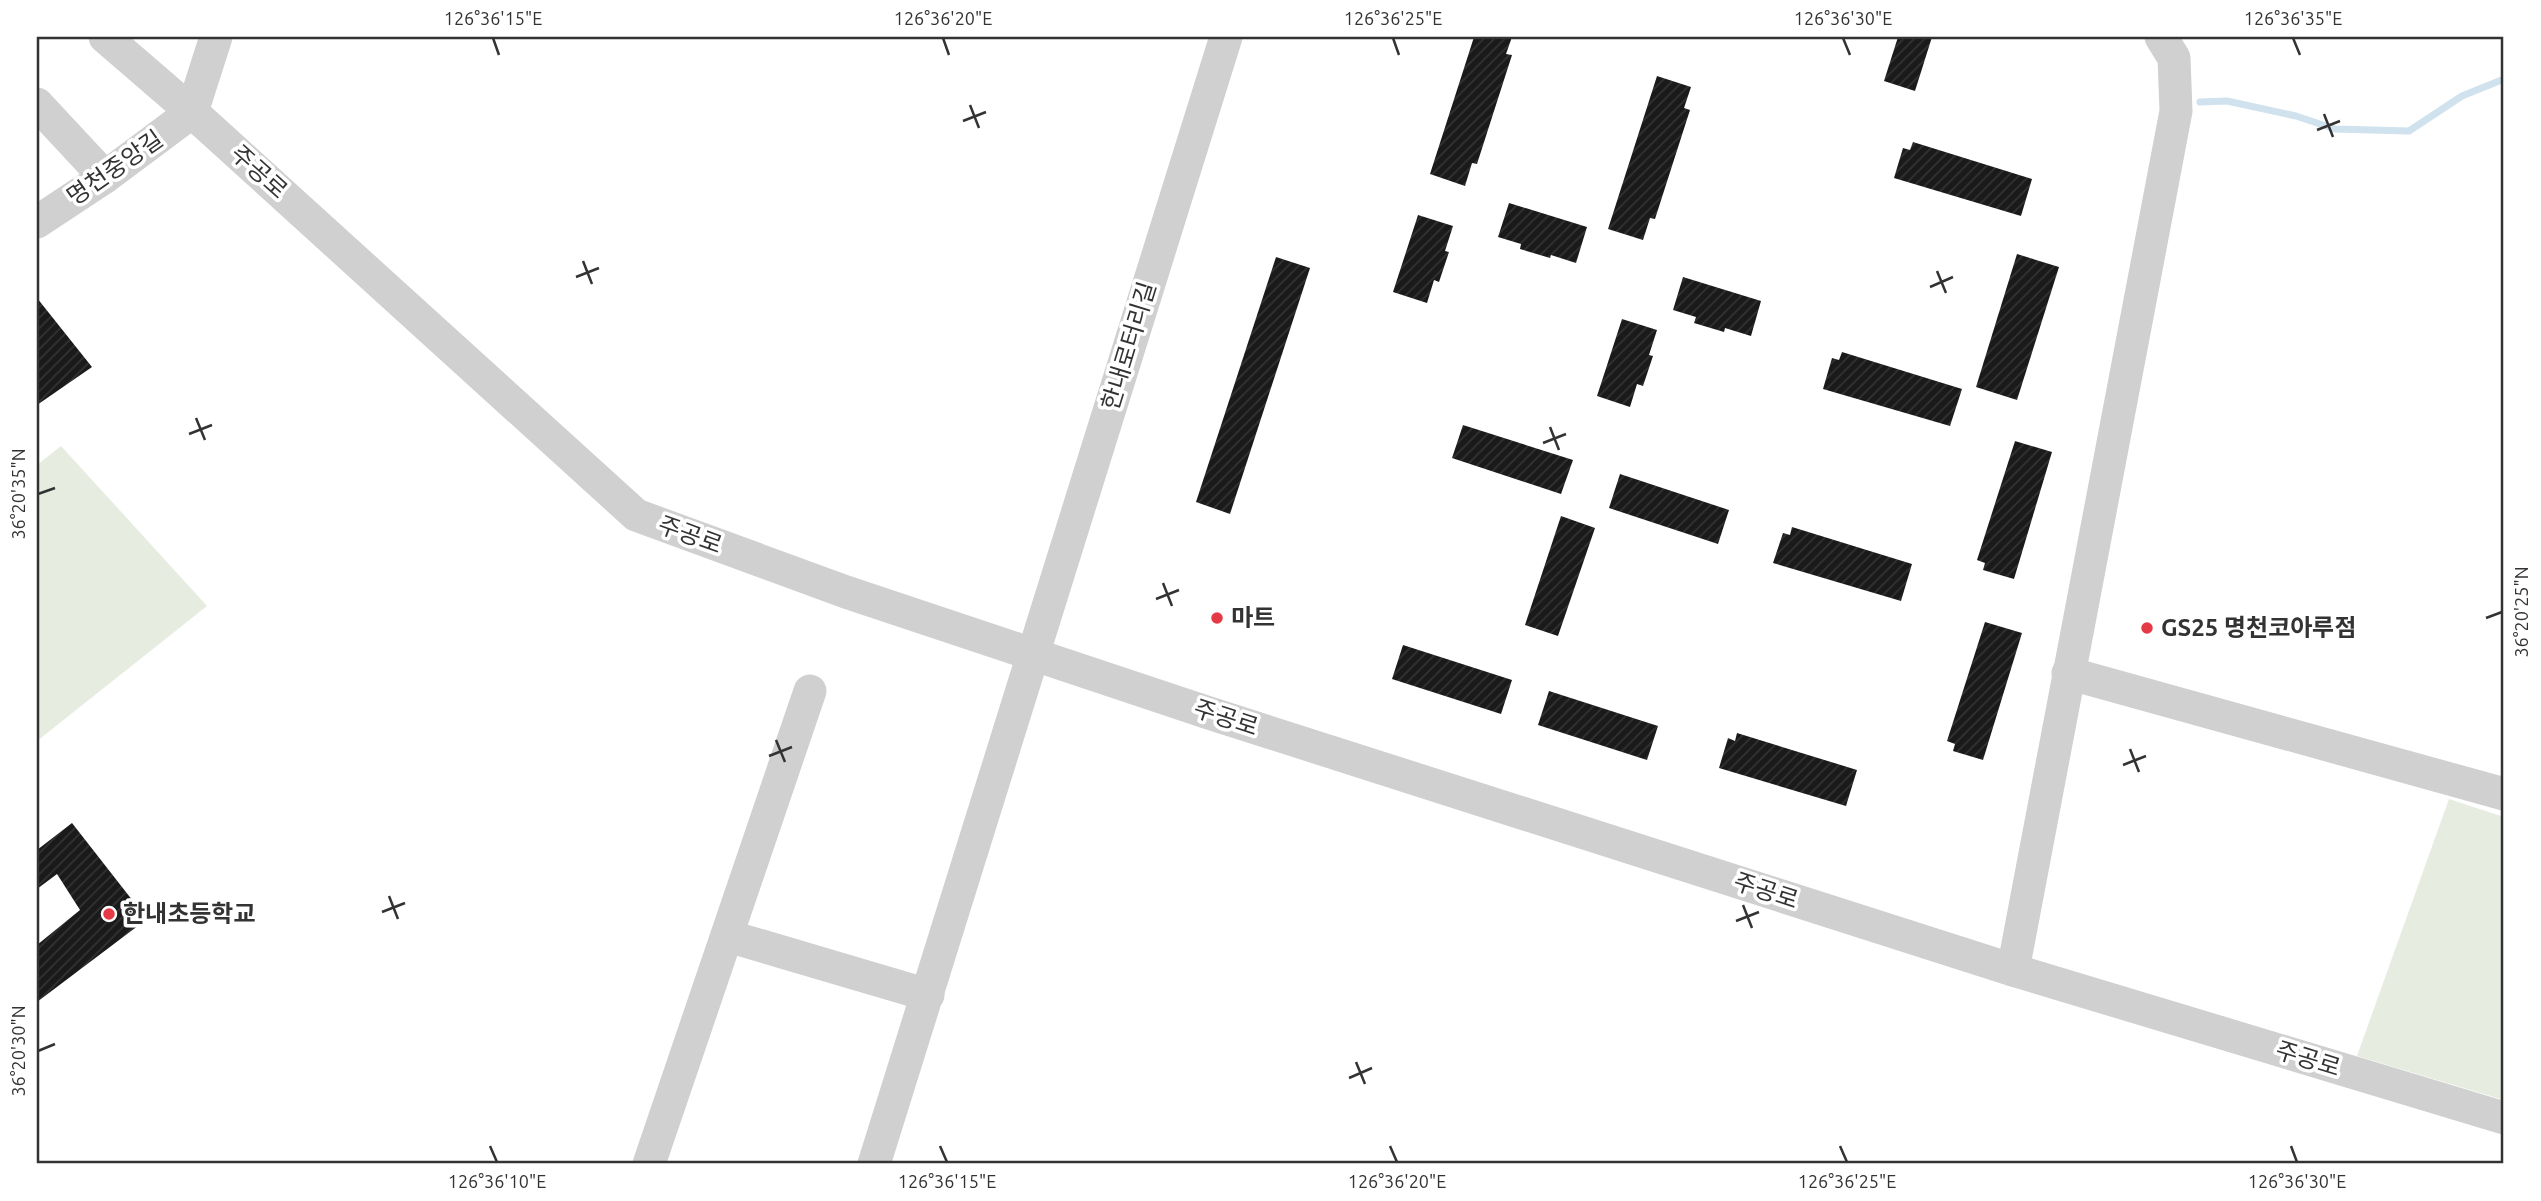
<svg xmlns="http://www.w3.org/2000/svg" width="2541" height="1201" font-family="Ubuntu,'Noto Sans KR',sans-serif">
<defs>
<pattern id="building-hatch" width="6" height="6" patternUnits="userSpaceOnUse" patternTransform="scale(1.75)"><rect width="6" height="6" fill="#1a1a1a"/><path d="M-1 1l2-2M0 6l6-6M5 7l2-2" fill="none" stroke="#333"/></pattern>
</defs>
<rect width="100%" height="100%" fill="#fff"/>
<g fill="#e6ecdf">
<polygon points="61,446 207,606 37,741 37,465"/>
<polygon points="2449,799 2504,817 2504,1100 2357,1056"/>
</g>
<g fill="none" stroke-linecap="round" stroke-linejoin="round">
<polyline stroke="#cfe2ee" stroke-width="7" points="2200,102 2227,101 2296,116 2335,129 2409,131 2462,96 2504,79"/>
</g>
<g fill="url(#building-hatch)">
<polygon points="1474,37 1512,37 1506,54 1512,55 1477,164 1472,163 1465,186 1430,174"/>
<polygon points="1898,37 1932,37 1915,91 1884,81"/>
<polygon points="1657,76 1691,87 1684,108 1690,110 1655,219 1650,218 1643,240 1608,229"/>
<polygon points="1913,142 2032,179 2021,216 1894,178 1903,148 1910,150"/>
<polygon points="1509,203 1587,227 1576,263 1551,255 1550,258 1520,249 1521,244 1498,237"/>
<polygon points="1418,215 1453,226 1445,251 1449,252 1439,282 1434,280 1427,303 1393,292"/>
<polygon points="2017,254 2059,267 2017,400 1976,387"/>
<polygon points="1276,257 1310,268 1230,514 1196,502"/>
<polygon points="1683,277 1761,301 1751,336 1725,328 1724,332 1694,323 1696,317 1673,310"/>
<polygon points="37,298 92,367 37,405"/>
<polygon points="1622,319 1657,330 1649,355 1653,356 1643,386 1637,384 1630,407 1597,396"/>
<polygon points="1842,352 1962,389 1950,426 1823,389 1832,358 1839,360"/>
<polygon points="1463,425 1573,460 1561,494 1452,458"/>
<polygon points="2015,441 2052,452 2014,579 1983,570 1985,563 1977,560"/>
<polygon points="1620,474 1729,510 1718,544 1609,508"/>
<polygon points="1561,516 1595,528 1558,636 1525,625"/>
<polygon points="1792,527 1912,564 1901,601 1773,563 1783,533 1790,535"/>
<polygon points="1985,622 2022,633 1983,760 1953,751 1955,744 1947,741"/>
<polygon points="1403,645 1512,680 1501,714 1392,679"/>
<polygon points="1549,691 1658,726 1647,760 1538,725"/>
<polygon points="1737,733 1857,770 1846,806 1719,768 1728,738 1735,741"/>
<polygon points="72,823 147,919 37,1002 37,945 80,910 57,874 37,889 37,850"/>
</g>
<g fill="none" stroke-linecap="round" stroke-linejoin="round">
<g stroke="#d0d0d0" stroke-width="33">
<polyline points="105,37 192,112 636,515 846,592 1209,713 2013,970 2504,1118"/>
<polyline points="37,104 105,177"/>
<polyline points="37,222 105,177 192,112 216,37"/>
<polyline points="2068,673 2504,794"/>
<polyline points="728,936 928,995"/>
<polyline points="2013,970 2176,111 2174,58 2161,37"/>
<polyline points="649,1164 810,691"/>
<polyline points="874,1164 1226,37"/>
</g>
</g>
<path fill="none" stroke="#333" stroke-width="2.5" d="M493 38 499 55M943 38 949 55M1393 38 1399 55M1843 38 1850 55M2293 38 2300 55M970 105 979 128M2324 114 2333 137M963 121 986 112M2317 130 2340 121M583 261 592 284M1937 271 1946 293M576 277 599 268M1930 287 1953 277M196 418 205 440M1550 427 1559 450M189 434 212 425M1543 443 1566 434M38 494 55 488M1163 583 1172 606M1156 599 1179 590M2486 618 2502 612M776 740 785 762M2130 749 2139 772M769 756 792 747M2123 765 2146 756M389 896 398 919M1743 905 1752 928M382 912 405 903M1736 921 1759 912M38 1051 55 1044M1356 1062 1365 1084M1349 1078 1372 1068M490 1146 497 1162M940 1146 947 1162M1390 1146 1397 1162M1840 1146 1847 1162M2291 1146 2297 1162"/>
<g fill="#e63946" stroke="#fff" stroke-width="2.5">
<circle cx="1217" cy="618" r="7"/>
<circle cx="2147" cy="628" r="7"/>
<circle cx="109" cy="914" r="7"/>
</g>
<g text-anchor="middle" stroke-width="7" stroke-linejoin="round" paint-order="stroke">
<g font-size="24" fill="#333" stroke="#fff">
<text transform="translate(115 168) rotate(-35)" y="8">명천중앙길</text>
<text transform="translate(259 172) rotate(42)" y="8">주공로</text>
<text transform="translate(1129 346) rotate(-73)" y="8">한내로터리길</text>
<text transform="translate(690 535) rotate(20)" y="8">주공로</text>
<text transform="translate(1226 718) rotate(18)" y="8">주공로</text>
<text transform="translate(1766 891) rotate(18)" y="8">주공로</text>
<text transform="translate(2308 1059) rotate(17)" y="8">주공로</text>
</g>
<g font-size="24" font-weight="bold" fill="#333" stroke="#fff" text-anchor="start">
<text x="1231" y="626">마트</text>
<text x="2161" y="636">GS25 명천코아루점</text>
<text x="123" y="922">한내초등학교</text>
</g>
</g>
<rect width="2541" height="1201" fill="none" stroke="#ffffff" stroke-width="77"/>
<rect x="38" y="38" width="2464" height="1124" fill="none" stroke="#333" stroke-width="2.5"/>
<g font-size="18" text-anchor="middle" fill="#333">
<text x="493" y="25">126°36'15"E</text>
<text x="943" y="25">126°36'20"E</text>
<text x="1393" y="25">126°36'25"E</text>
<text x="1843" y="25">126°36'30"E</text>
<text x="2293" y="25">126°36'35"E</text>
<text transform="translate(19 494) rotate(-90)" y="6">36°20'35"N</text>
<text transform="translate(2522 612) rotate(-90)" y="6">36°20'25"N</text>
<text transform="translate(19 1051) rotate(-90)" y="6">36°20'30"N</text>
<text x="497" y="1188">126°36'10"E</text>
<text x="947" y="1188">126°36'15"E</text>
<text x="1397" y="1188">126°36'20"E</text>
<text x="1847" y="1188">126°36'25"E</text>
<text x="2297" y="1188">126°36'30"E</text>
</g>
</svg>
